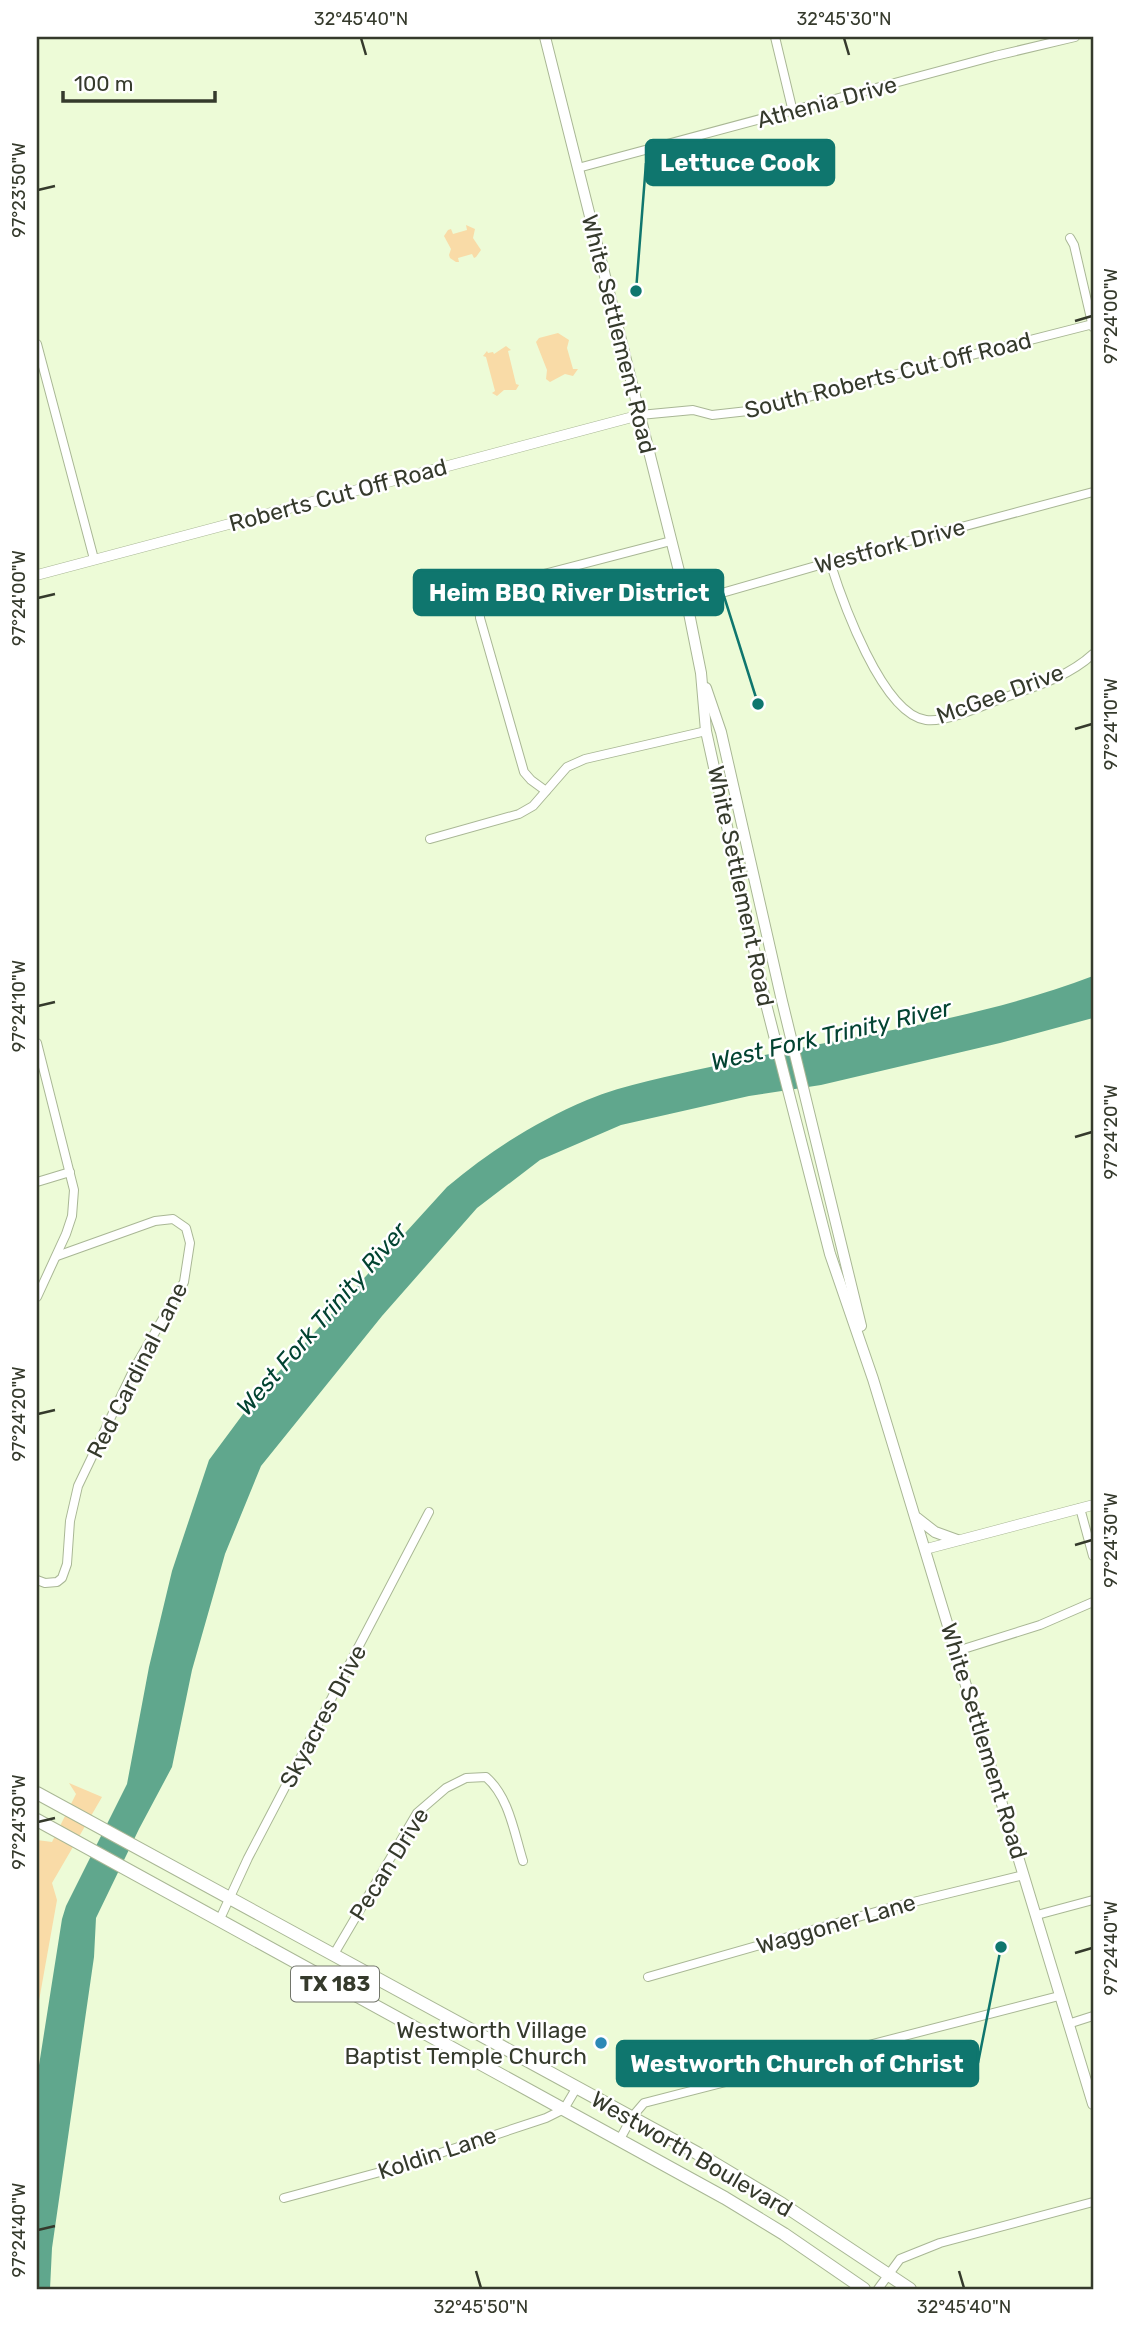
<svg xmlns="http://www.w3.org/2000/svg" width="1130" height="2326" font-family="Rubik,sans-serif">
<rect width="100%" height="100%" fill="#edfbd7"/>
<g fill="#f9dba7">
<polygon points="466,225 475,229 473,238 481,250 476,257 474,258 472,254 458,258 459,262 456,262 450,258 449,255 451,249 444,236 448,230 451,229 453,234 467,230"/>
<polygon points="558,333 569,340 567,348 573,369 578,369 573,376 565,374 550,382 546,379 547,370 536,342 539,338"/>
<polygon points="506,346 511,350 508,351 516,384 519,385 516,390 504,390 497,396 492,393 495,391 486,357 483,356 487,351 488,353 493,352 494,354"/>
<polygon points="69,1783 102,1797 52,1883 57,1900 37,2012 37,1840 52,1842 76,1794"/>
</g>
<path fill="#60a78d" d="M1093 976V1018L1000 1043 821 1085 749 1096 621 1125 540 1160 477 1208 382 1316 261 1466 225 1554 192 1670 172 1767 139 1829 96 1918 94 1957 52 2248 50 2289H37V2078L62 1919 66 1906 127 1784 149 1667 172 1571 209 1460 255 1398 447 1187C490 1151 535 1122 587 1100 626 1084 670 1076 710 1067 838 1037 970 1023 1093 976Z"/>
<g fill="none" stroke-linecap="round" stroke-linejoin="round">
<defs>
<g id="minor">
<polyline points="775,37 793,112"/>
<polyline points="578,168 995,56 1075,37"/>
<polyline points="1070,238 1074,245 1093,327"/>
<polyline points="37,344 94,559"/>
<polyline points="640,415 693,410 712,415 757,410 1093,324"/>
<path d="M830 562C842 600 882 714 926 720 946 723 984 705 1003 698 1034 687 1068 677 1093 654"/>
<polyline points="687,603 830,562 1093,492"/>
<polyline points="546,791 531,780 524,772 480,618 479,601 486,591 502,585 671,541"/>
<polyline points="430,839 519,814 533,806 567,767 585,759 706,731"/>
<polyline points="37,1043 74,1190 72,1216 66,1234 37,1297"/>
<polyline points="37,1182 70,1172"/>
<polyline points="1080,1508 1093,1556"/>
<polyline points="37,1580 45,1583 57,1582 62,1578 67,1564 70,1521 78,1486 135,1367 184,1282 190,1243 186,1228 173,1219 155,1221 57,1256"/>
<polyline points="957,1651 1040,1625 1093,1602"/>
<polyline points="1037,1915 1093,1900"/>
<polyline points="219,1921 248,1858 429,1512"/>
<path d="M334 1954 417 1813 446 1788 466 1778 486 1777C509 1797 514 1832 523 1861"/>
<polyline points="648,1977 893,1907 1024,1875"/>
<polyline points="1068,2024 1093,2016"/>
<polyline points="620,2139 632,2117 644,2103 1059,1996"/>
<polyline points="284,2198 395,2168 546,2118 564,2109 577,2087"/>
<polyline points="878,2289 900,2259 940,2243 1093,2202"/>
</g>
<g id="tertiary">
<polyline points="37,575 640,415"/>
<polyline points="926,1549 1093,1505"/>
</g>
<g id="secondary">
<polyline points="545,37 687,603 701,673 706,731 766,1004 830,1254 873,1379 1093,2104"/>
<polyline points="706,688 721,732 782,1001 861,1326"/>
<polyline points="917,1518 935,1532 957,1540"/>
</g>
<g id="primary">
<polyline points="37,1793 697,2153 782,2204 910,2289"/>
<polyline points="37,1820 725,2198 784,2234 864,2289"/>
</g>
</defs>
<use href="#minor" stroke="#a9b795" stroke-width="10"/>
<use href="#tertiary" stroke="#a9b795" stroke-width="11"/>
<use href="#secondary" stroke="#a9b795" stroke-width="12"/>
<use href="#primary" stroke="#a9b795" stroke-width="14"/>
<use href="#minor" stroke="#fff" stroke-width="8"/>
<use href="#tertiary" stroke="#fff" stroke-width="10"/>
<use href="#secondary" stroke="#fff" stroke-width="10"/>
<use href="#primary" stroke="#fff" stroke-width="12"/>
</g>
<path fill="none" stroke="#353a2c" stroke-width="2.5" d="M361 38 366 55M844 38 849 55M38 190 55 186M1075 321 1092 316M38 598 55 594M1075 729 1092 724M38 1006 55 1002M1075 1137 1092 1132M38 1414 55 1410M1075 1545 1092 1540M38 1822 55 1818M1075 1953 1092 1948M38 2230 55 2226M476 2271 481 2288M959 2271 964 2288"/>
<circle fill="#2c89b6" stroke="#fff" stroke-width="2.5" cx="601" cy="2043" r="7"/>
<g text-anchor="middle" stroke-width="5" stroke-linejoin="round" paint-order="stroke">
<rect fill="#fff" stroke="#72756b" stroke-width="2" x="291" y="1966.5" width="88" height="35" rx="5"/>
<g font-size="21" font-weight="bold" fill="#353a2c">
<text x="335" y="1991">TX 183</text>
</g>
<g font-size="23" fill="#353a2c" stroke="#fff">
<text transform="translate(827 102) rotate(-15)" y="8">Athenia Drive</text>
<text transform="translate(619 334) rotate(76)" y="8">White Settlement Road</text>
<text transform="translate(888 375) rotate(-14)" y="8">South Roberts Cut Off Road</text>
<text transform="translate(338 495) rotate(-15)" y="8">Roberts Cut Off Road</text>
<text transform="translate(890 546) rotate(-15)" y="8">Westfork Drive</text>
<text transform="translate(1000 694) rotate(-20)" y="8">McGee Drive</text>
<text transform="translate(741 886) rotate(78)" y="8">White Settlement Road</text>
<text transform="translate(137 1370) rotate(-63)" y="8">Red Cardinal Lane</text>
<text transform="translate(323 1716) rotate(-62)" y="8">Skyacres Drive</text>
<text transform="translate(984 1741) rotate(73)" y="8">White Settlement Road</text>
<text transform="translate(389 1864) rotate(-58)" y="8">Pecan Drive</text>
<text transform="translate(836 1924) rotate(-16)" y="8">Waggoner Lane</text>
<text transform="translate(437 2153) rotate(-18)" y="8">Koldin Lane</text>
<text transform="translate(692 2154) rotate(30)" y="8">Westworth Boulevard</text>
</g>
<g font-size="23" fill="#353a2c" stroke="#fff" text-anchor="end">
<text x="587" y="2038">Westworth Village<tspan x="587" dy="26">Baptist Temple Church</tspan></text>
</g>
<g font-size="24" font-style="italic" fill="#024331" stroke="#fff">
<text transform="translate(831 1035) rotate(-13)" y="8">West Fork Trinity River</text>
<text transform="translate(322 1319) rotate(-49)" y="8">West Fork Trinity River</text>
</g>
</g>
<path fill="none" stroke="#0f766e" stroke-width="2.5" d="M636 291L646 163M758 704L723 593M1001 1947L978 2063"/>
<g fill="#0f766e" stroke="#fff" stroke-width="2.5">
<circle cx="636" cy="291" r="7"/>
<circle cx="758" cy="704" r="7"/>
<circle cx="1001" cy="1947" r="7"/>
</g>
<g fill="#0f766e" stroke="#0f766e" stroke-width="2.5">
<rect x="646" y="140" width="188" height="45" rx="7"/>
<rect x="414" y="570" width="309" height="45" rx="7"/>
<rect x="617" y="2041" width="361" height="45" rx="7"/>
</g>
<g font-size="24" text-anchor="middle" font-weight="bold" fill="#fff">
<text x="740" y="171">Lettuce Cook</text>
<text x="569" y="601">Heim BBQ River District</text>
<text x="797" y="2072">Westworth Church of Christ</text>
</g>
<rect width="1130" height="2326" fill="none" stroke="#ffffff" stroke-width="77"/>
<path d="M63 91v10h152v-10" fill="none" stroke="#353a2c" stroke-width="3.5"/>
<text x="74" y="91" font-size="21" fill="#353a2c" stroke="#ffffff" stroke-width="5" paint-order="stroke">100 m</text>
<rect x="38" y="38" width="1054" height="2250" fill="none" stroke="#353a2c" stroke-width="2.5"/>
<g font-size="18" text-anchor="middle" fill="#353a2c">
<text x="361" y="25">32°45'40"N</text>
<text x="844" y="25">32°45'30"N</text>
<text transform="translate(19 190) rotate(-90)" y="6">97°23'50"W</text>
<text transform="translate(1111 316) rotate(-90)" y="6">97°24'00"W</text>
<text transform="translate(19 598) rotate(-90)" y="6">97°24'00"W</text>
<text transform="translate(1111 724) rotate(-90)" y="6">97°24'10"W</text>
<text transform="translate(19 1006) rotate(-90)" y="6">97°24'10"W</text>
<text transform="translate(1111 1132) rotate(-90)" y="6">97°24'20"W</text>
<text transform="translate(19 1414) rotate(-90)" y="6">97°24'20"W</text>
<text transform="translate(1111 1540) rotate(-90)" y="6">97°24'30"W</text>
<text transform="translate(19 1822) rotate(-90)" y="6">97°24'30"W</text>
<text transform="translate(1111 1948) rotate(-90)" y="6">97°24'40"W</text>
<text transform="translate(19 2230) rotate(-90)" y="6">97°24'40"W</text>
<text x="481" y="2313">32°45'50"N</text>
<text x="964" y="2313">32°45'40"N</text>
</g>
</svg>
